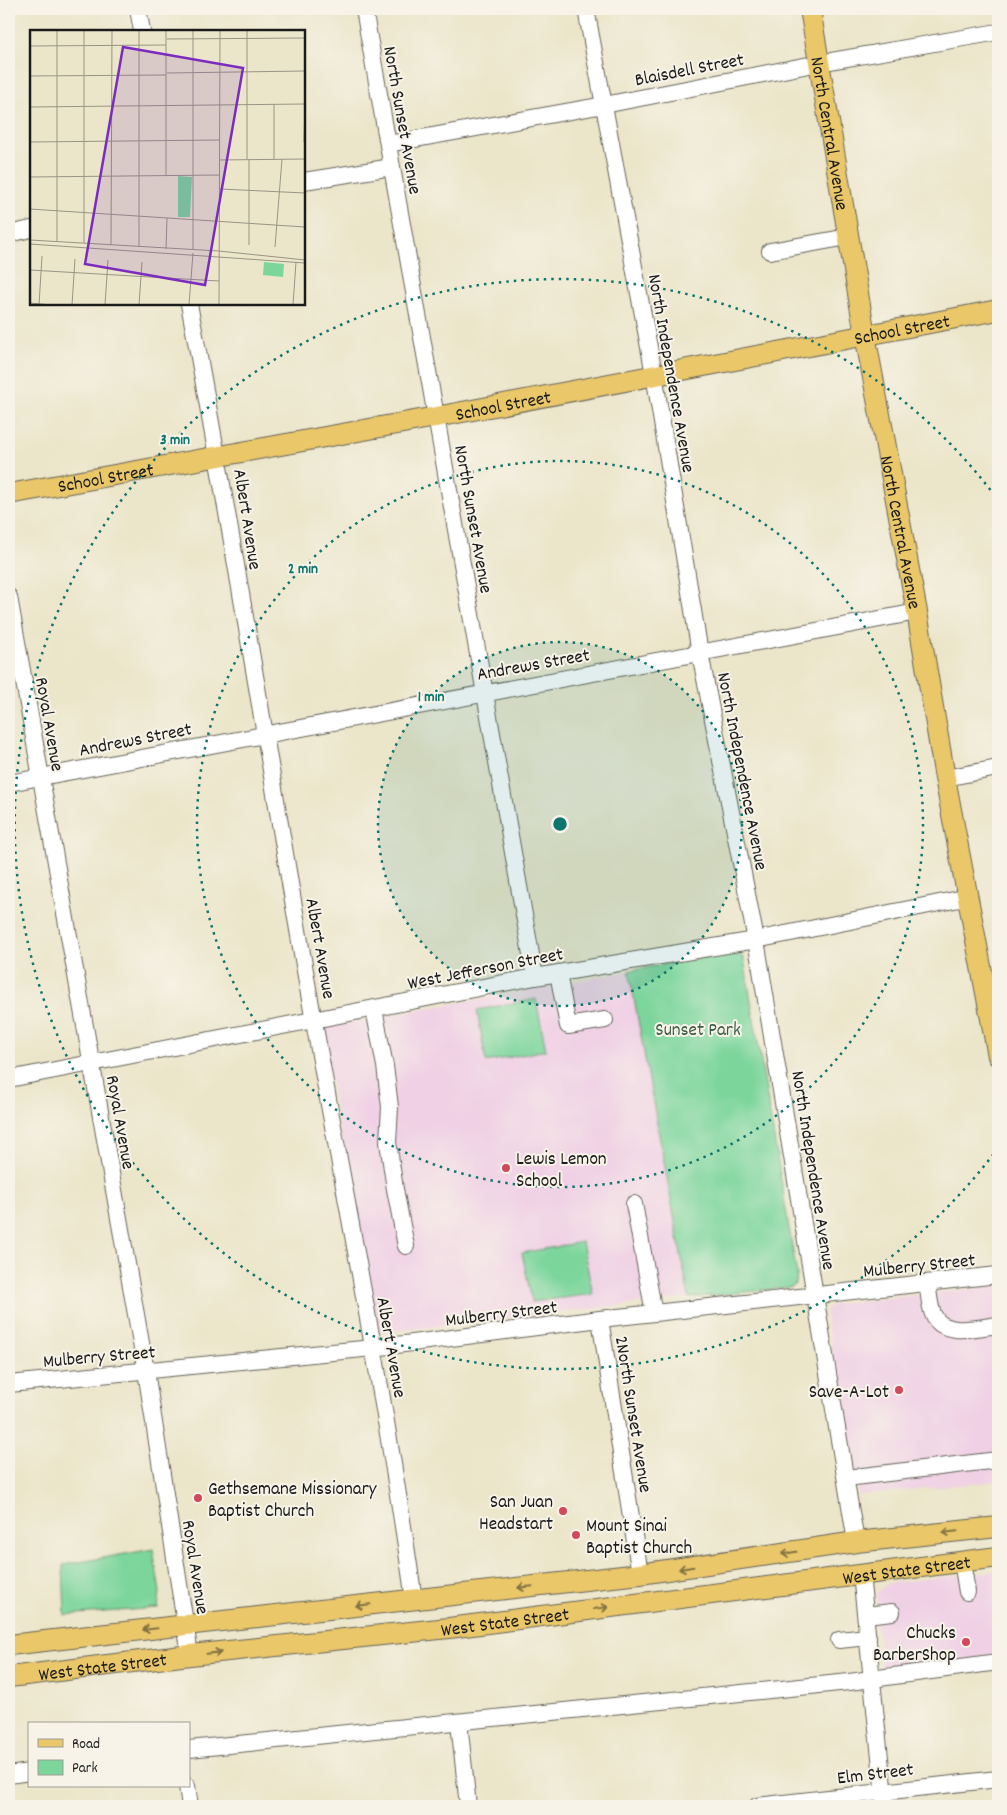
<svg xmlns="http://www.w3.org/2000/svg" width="1007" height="1815" font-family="Dekko,sans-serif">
<rect width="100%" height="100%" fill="#f7f3e8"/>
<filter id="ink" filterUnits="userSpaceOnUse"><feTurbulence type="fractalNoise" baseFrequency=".02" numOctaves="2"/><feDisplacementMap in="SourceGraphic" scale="10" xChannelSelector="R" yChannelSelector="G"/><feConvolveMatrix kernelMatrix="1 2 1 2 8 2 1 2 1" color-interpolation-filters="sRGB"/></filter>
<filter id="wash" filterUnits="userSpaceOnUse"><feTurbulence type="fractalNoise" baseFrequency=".0096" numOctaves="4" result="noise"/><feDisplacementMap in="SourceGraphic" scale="20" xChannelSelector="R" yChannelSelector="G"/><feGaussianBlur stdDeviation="1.12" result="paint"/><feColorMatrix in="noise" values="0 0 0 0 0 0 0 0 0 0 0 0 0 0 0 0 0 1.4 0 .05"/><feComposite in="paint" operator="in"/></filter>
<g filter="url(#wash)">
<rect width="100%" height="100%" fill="#ebe5c9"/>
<g fill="#f0d0e5">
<polygon points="629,971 689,1298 384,1332 379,1330 374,1323 323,1038 325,1031 331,1026"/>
<polygon points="998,1286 998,1481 859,1495 825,1312 828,1307 835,1304"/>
<polygon points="998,1571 998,1657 888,1671 882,1667 877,1626 876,1601 876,1594 880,1590 889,1583"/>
</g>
<g fill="#7cd59b" stroke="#4c785c">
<polygon points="732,952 739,953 744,959 797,1275 796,1283 792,1287 689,1298 629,971"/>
<polygon points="536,999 546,1050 486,1062 477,1010"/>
<polygon points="582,1242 593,1294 532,1302 522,1253"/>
<polygon points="153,1549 160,1592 158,1608 65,1615 63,1565"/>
</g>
</g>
<g filter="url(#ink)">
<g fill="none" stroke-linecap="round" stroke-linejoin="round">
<defs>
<g id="minor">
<polyline points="138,9 142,31"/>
<polyline points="364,9 535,977"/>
<polyline points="586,9 654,374 700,653 756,940 856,1542"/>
<polyline points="388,144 604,105 819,63 998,32"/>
<polyline points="304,181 392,167"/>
<polyline points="9,234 31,229"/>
<polyline points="770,251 848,237"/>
<path d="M189 304C233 533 269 764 309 994 345 1196 385 1397 414 1600"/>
<polyline points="9,597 146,1371 190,1655"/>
<polyline points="945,778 998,768"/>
<polyline points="9,783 917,612"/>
<polyline points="558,973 568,1026 605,1020"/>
<polyline points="374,1009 385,1066 390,1107 388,1142 395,1189 406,1246"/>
<polyline points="9,1079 535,977 756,940 969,897"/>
<polyline points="634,1204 654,1313"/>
<path d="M927 1283C929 1293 929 1304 933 1314 942 1338 980 1327 998 1325"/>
<polyline points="600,1319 640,1574"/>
<polyline points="9,1384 373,1348 600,1319 998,1275"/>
<polyline points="846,1478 998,1460"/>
<polyline points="962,1561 967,1592"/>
<polyline points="861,1574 885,1806"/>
<polyline points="866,1615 892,1612"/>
<polyline points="839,1640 868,1637"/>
<polyline points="459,1722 468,1806"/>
<polyline points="189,1749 849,1682 998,1662"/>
<polyline points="9,1775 29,1772"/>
<polyline points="187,1786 190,1806"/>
<polyline points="757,1806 998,1779"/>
</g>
<g id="major">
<path id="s1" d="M810 9 865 335 917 612 945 778 998 1056"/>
<path id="s2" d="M9 494 436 417 998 310"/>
<polyline points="9,1645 640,1574 856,1542 998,1527"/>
<path id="s3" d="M9 1677 190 1655 449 1628 998 1557"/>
</g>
</defs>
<use href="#minor" stroke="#646259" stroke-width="18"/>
<use href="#major" stroke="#646259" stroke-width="22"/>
<use href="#minor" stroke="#fff" stroke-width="16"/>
<use href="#major" stroke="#eac769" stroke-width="20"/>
</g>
<defs><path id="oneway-shaft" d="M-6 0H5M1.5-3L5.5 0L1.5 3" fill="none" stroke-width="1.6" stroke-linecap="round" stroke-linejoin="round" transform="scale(1.25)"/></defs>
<g stroke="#837242">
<use href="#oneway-shaft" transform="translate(950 1532) rotate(174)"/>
<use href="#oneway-shaft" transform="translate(789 1553) rotate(171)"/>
<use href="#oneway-shaft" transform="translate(686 1568) rotate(171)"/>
<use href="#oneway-shaft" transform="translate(525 1587) rotate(174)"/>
<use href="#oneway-shaft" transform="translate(363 1605) rotate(174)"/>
<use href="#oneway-shaft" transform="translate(601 1608) rotate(-8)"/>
<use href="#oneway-shaft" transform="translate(150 1629) rotate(174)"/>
<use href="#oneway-shaft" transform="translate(214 1653) rotate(-6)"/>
</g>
</g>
<circle cx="560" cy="824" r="182" fill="#0f766e" fill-opacity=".12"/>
<g fill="none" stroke="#0f766e" stroke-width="2.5" stroke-dasharray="2.5 5">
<circle cx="560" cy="824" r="182"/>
<circle cx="560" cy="824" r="363"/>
<path d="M998 1148A545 545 0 1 1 998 500"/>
</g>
<g fill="#d1495b" stroke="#f7f3e8" stroke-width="2">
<circle cx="506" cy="1168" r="5"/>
<circle cx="899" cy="1390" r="5"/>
<circle cx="198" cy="1498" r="5"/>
<circle cx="563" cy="1511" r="5"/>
<circle cx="576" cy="1535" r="5"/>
<circle cx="966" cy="1642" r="5"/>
</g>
<g text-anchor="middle" stroke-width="4" stroke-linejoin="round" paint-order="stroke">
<g font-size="19" fill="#1c1c1c" stroke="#f7f3e8">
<text transform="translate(689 68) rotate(-11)" y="7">Blaisdell Street</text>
<text transform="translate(404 120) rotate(80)" y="7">North Sunset Avenue</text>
<text dy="7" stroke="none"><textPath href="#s1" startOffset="126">North Central Avenue</textPath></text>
<text dy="7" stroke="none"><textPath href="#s2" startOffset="908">School Street</textPath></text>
<text transform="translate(673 373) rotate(80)" y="7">North Independence Avenue</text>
<text dy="7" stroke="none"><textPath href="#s2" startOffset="502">School Street</textPath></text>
<text dy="7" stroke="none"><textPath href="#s2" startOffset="98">School Street</textPath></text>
<text transform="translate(249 519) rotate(81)" y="7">Albert Avenue</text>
<text transform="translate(475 519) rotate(80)" y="7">North Sunset Avenue</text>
<text dy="7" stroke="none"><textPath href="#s1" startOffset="531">North Central Avenue</textPath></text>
<text transform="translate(533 663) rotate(-10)" y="7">Andrews Street</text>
<text transform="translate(51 724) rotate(80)" y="7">Royal Avenue</text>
<text transform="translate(135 738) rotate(-11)" y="7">Andrews Street</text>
<text transform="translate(744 771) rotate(79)" y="7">North Independence Avenue</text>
<text transform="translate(322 948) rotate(80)" y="7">Albert Avenue</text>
<text transform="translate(485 967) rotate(-11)" y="7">West Jefferson Street</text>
<text transform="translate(122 1122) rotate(80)" y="7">Royal Avenue</text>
<text transform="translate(815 1170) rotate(81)" y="7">North Independence Avenue</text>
<text transform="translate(919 1264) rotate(-6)" y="7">Mulberry Street</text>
<text transform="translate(501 1312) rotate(-7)" y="7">Mulberry Street</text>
<text transform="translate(393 1347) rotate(80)" y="7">Albert Avenue</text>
<text transform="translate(99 1355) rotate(-5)" y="7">Mulberry Street</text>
<text transform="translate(635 1414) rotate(81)" y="7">2North Sunset Avenue</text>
<text transform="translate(197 1567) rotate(81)" y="7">Royal Avenue</text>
<text dy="7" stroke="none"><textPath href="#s3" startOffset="904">West State Street</textPath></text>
<text dy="7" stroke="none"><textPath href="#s3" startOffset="499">West State Street</textPath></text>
<text dy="7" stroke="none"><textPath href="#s3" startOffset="94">West State Street</textPath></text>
<text transform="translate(875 1772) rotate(-7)" y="7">Elm Street</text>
</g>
<g font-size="19" fill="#3e5d48" stroke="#f7f3e8">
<text x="698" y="1035">Sunset Park</text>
</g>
<g font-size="19" fill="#1c1c1c" stroke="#f7f3e8" text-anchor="start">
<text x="516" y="1164">Lewis Lemon<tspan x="516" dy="22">School</tspan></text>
<text x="889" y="1397" text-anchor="end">Save-A-Lot</text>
<text x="208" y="1494">Gethsemane Missionary<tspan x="208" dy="22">Baptist Church</tspan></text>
<text x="553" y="1507" text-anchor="end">San Juan<tspan x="553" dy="22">Headstart</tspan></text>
<text x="586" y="1531">Mount Sinai<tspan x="586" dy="22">Baptist Church</tspan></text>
<text x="956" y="1638" text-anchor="end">Chucks<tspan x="956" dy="22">BarberShop</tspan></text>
</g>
</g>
<g transform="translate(30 30)">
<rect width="275" height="275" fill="#ebe5c9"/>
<path d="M148 146 162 147 160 187H148ZM234 232 254 234 253 247 233 245Z" fill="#7cd59b"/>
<path fill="none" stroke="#989584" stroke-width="1" d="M27 0V211M136 0V145M137 9 275 8M0 16 136 15M137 43 275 41M0 46 136 45M244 74V129M0 77 275 74M0 112 190 110M274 112 275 74M217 129V0M190 130 275 129M0 147 190 145M190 159 275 163M0 179 275 197M0 210 189 221 275 230M54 213V0M0 214 275 233M81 215 82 0M219 215V129M109 217V0M245 217 252 129M136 219 137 188M163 219V0M0 240 189 251M0 273 22 275M9 275 12 226M42 275 45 229M75 275 78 230M109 275 112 232M159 275 163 223M189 275 190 0M263 275 266 232"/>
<path fill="#7b2cbf" fill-opacity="0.15" stroke="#7b2cbf" stroke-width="2.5" d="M93 17 213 38 175 255 55 234Z"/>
<rect width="275" height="275" fill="none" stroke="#1c1c1c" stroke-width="2.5"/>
</g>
<circle cx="560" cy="824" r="8" fill="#0f766e" stroke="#f7f3e8" stroke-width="2.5"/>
<g font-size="15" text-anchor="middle" font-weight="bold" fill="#0f766e" stroke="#f7f3e8" stroke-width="4" stroke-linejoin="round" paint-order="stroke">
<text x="175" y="444">3 min</text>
<text x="303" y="573">2 min</text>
<text x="431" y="701">1 min</text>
</g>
<rect width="1007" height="1815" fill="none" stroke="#f7f3e8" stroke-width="30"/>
<rect x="28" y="1722" width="162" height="65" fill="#f7f3e8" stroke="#9f9d96"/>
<rect x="38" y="1739" width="25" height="8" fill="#eac769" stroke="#9f9d96"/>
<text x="72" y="1748" font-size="15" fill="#1c1c1c">Road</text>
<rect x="38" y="1760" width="25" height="15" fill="#7cd59b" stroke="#9f9d96"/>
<text x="72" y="1772" font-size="15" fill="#1c1c1c">Park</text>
</svg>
